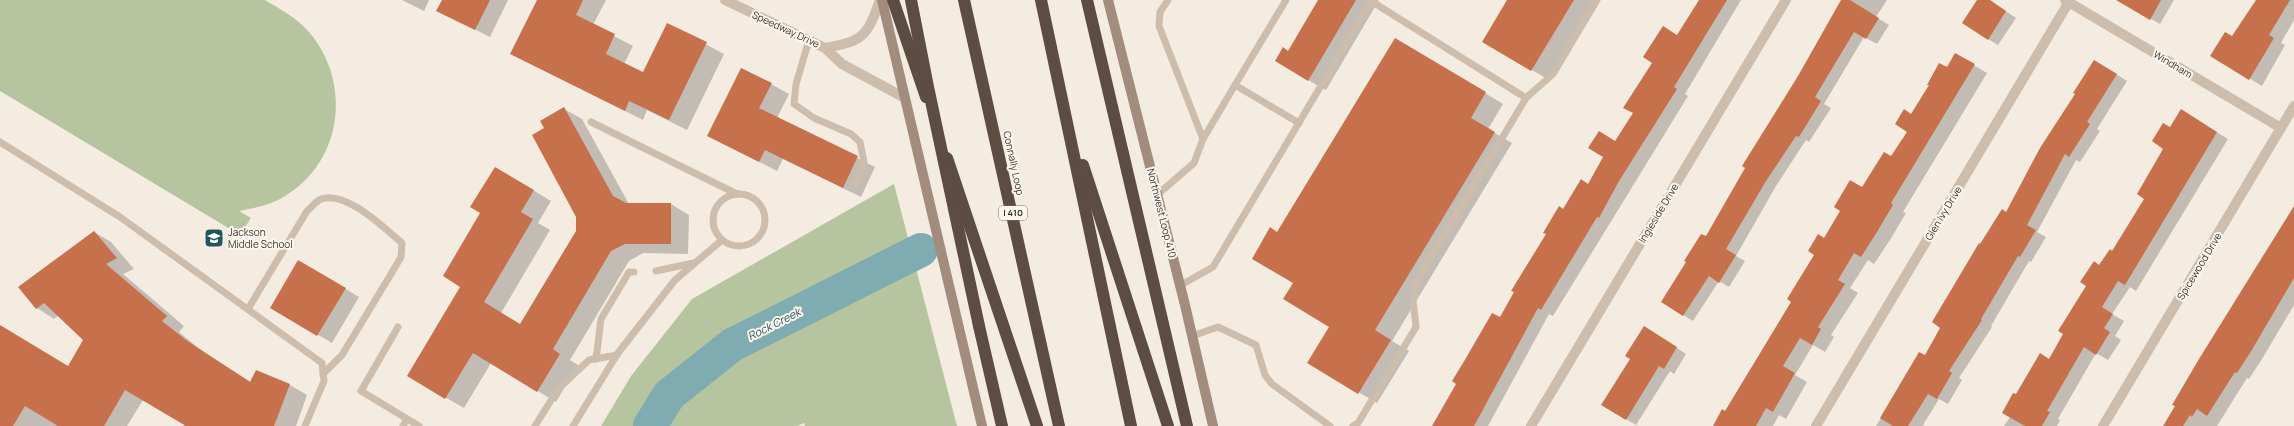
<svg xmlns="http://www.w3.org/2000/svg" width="2294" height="426" font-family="Manrope,sans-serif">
<rect width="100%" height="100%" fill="#f4ece1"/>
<g fill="#b6c4a0">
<path d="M0 0H265C280 9 297 18 309 32 352 82 343 161 285 196 271 205 255 208 239 211L251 218 240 235 0 91Z"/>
<polygon points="894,184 957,426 805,426 804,423 797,426 601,426 631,376 692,299"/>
</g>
<g fill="#0003">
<polygon points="402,0 429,0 424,11"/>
<polygon points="443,0 508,0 490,37 452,18"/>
<polygon points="538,0 606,0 593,25 633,46 624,64 643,73 668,24 724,54 687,130 647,110 643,120 512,54"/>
<polygon points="1320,0 1379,0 1326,90 1308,80 1289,52"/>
<polygon points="1508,0 1598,0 1549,80 1483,41"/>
<polygon points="1700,0 1741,0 1685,94 1688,96 1553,316 1549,314 1488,426 1432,426 1500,319 1564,210 1588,185 1634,113"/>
<polygon points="1842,0 1887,0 1876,17 1889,25 1877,44 1864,37 1824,104 1831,108 1809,142 1806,140 1776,186 1736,256 1745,261 1729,287 1719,281 1693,321 1683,315 1706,238"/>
<polygon points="1978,0 1989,0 2016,18 1998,45 1988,39"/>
<polygon points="2131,0 2174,0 2160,24 2128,6"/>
<polygon points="2257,0 2294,0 2294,20 2281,43 2285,45 2262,86 2212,56 2232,37"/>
<polygon points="1413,49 1503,104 1488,129 1512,143 1392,341 1409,351 1377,403 1308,363 1330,326 1294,283 1278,233"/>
<polygon points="1955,54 1987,73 1903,212 1906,213 1890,240 1874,264 1868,260 1850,288 1858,293 1831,335 1834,337 1825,352 1813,345 1795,375 1807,382 1786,419 1779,415 1773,426 1714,426 1725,412 1792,301 1824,239 1863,188 1892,157 1908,132 1911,115 1947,69"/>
<polygon points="2105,67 2127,81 2097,129 2100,131 2080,162 2076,160 2037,232 2046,237 2031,262 2029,261 1991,326 1992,327 1959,378 1962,380 1948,404 1939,399 1923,425 1926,426 1876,426 1920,354 1925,357 1942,327 1981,245 2006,213"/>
<polygon points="771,84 789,94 777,118 875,167 861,197 783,159 777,171 709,136"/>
<polygon points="564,109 582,119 629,204 671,204 689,215 688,254 643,253 629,261 570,360 578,365 556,402 491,363 464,408 408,376 462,287 513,178 551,201 538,223 550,230 501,313 521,325 577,231 577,217 546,129"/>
<polygon points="2192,117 2228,139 2136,291 2130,287 2112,314 2124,321 2115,336 2121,340 2108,360 2096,353 2058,419 2060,420 2057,426 2004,426 2010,417 2016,395 2049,360 2100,266 2113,252 2146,198 2165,148 2170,128"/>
<polygon points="2294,207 2294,305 2262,359 2249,379 2247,378 2217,426 2164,426"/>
<polygon points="94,232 111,242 134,269 123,274 184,326 179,332 203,352 251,382 256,371 290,385 307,395 296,426 183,426 185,424 143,400 127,426 0,426 0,326 68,367 85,339 59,315 54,319 37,308"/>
<polygon points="299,261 359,297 332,343 271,307"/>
<polygon points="1654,333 1686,354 1674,374 1670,371 1636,425 1626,419"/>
</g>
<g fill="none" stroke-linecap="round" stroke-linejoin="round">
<polyline stroke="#7facb1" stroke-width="34" points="650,426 669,395 732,345 921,250"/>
</g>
<g fill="#c7714c">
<polygon points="442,0 490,0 475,30 436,11"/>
<polygon points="537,0 583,0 576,15 615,34 606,54 643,72 667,23 707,42 669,120 629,101 625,111 510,54"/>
<polygon points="1318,0 1356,0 1308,81 1275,61 1283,47 1288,51"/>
<polygon points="1507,0 1574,0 1531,71 1482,42"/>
<polygon points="1699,0 1727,0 1674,87 1677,89 1619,181 1599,218 1597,217 1541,310 1538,308 1474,426 1432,426 1456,384 1452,381 1466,358 1492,313 1500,317 1514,292 1511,291 1546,234 1543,233 1559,206 1563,209 1581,179 1588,184 1603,157 1588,148 1599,131 1615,141 1633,113 1623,108 1652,63 1643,57 1663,26 1677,35"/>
<polygon points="1841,0 1850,0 1879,18 1866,39 1854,32 1815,97 1821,101 1799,137 1796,136 1766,181 1726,249 1736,255 1719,283 1709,276 1683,316 1661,302 1686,262 1684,261 1701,234 1706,236 1745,168 1742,166 1798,76"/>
<polygon points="1977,0 1990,0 2006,11 1988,40 1962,23"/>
<polygon points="2116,0 2161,0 2150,20"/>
<polygon points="2256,0 2290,0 2269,35 2274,38 2249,80 2210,56 2225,32 2232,36"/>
<polygon points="1395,38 1486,92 1471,118 1495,132 1375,330 1391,340 1358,394 1307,363 1329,327 1283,299 1293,283 1252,259 1270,227 1277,232"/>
<polygon points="1955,53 1975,64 1891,203 1893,205 1877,232 1861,257 1854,253 1838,280 1845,284 1818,327 1821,329 1812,345 1800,338 1783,366 1795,373 1773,412 1766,408 1756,426 1713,426 1722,409 1725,411 1791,302 1787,299 1814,255 1808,251 1818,234 1824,238 1840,211 1834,207 1850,180 1862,187 1884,152 1891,156 1907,132 1895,124 1904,109 1911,114 1929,85 1927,85 1939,63 1947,67"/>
<polygon points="2094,60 2117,74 2087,122 2090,124 2069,157 2065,154 2027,225 2036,230 2020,257 2018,256 1981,319 1982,320 1949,371 1952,373 1937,399 1928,394 1908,426 1893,426 1880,418 1919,352 1925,355 1940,328 1932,322 1979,243 1980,244 2002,209 2006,212 2040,148 2075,94 2073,93"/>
<polygon points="741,68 772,83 759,108 858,156 843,188 765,150 759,162 707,136"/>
<polygon points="564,107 613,196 626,203 671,203 671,244 625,244 611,251 553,349 560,354 537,392 473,353 445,399 407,376 460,287 443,276 480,213 470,207 495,167 534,190 521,212 533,219 484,302 520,324 576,231 576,217 532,135 544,128 540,121"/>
<polygon points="2181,109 2217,132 2125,285 2118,281 2102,307 2113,314 2104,328 2110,332 2096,355 2084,347 2047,411 2050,412 2042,426 2025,426 2002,413 2013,393 2016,394 2040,353 2049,359 2063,334 2058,331 2086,286 2080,282 2094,261 2099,265 2110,249 2112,251 2144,199 2137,194 2163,149 2152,141 2163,123 2170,127"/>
<polygon points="2294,206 2294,278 2250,353 2237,373 2235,372 2207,416 2197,409 2192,417 2190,415 2183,426 2163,426 2175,406 2172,405 2199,359"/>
<polygon points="94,231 117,258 106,264 167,316 162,321 186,340 250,382 256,370 290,384 274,426 186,426 125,390 104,426 58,426 25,406 13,426 0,426 0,325 68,366 83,340 44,303 36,309 18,287"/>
<polygon points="298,260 346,288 317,336 270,308"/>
<polygon points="1644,326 1677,347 1664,369 1659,366 1626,420 1601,405 1630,359 1625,356"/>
</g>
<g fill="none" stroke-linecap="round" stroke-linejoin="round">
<g stroke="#cdbdac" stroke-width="7">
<polyline points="1286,0 1235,85 1299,123"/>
<polyline points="809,40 796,84 794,104 814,118 851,134 860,142 864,162 856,182"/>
<polyline points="1526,98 1553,74 1597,0"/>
<polyline points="591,122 737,194"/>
<polyline points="1203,139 1235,85"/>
<polyline points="0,142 120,217 322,363 324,381 305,426"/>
<circle cx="739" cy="220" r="26"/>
<polyline points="1157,195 1194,163 1203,139 1159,26 1160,12 1168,0"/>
<polyline points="656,271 693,263"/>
<polyline points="1181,285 1213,267 1372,0"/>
<path d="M248 309 307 211C311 208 316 201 321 199 346 190 384 228 402 243L401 257 391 274 342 355 323 374"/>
<polyline points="398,327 361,391 419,426"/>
<polyline points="1192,336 1218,327 1256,345 1265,375 1272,384 1330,426"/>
<polyline points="596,359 601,319 629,272 634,272"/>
<polyline points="403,426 407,419"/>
<polyline points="535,426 558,389 589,360 617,355"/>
<polyline points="573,426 618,353 675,280 722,240"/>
<polyline points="1353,426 1358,423 1416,327 1413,300 1416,282 1526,98 1371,1"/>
</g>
<g stroke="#cdbdac" stroke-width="10">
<polyline points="725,0 825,48 842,64 905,98"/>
<polyline points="2065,0 2281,128"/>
<path d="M825 48C863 41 867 37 880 0"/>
<polyline points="1531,426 1786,0"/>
<polyline points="1816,426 2070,0"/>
<polyline points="2103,426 2294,106"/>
</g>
<g stroke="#a18c7d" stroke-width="10">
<polyline points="882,0 982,426"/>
<polyline points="1108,0 1185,305 1213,426"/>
</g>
<g stroke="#5c4c42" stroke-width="12">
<polyline points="893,0 926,97"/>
<polyline points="964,0 1059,426"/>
<polyline points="1041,0 1131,426"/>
<polyline points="1087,0 1187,426"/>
<polyline points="947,158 1037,426"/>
<polyline points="1083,165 1168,426"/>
<polyline points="979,326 1002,426"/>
</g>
<polyline stroke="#5c4c42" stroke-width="12" points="911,0 928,87 979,326"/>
</g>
<defs>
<symbol id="school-square" viewBox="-11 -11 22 22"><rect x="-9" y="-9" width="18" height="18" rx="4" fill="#20555d" stroke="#fbf6ee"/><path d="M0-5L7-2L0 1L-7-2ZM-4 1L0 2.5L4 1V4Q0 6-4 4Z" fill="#fff"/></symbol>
</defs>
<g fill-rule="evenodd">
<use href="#school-square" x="203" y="227" width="22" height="22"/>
</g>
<g text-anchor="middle" stroke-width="4" stroke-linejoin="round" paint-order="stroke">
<rect fill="#fbf6ee" stroke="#756c66" stroke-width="1" x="999" y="206" width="28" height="14" rx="3"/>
<g font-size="9" font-weight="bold" fill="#3b312b">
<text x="1013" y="216">I 410</text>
</g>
<g font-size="10" fill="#3b312b" stroke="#fbf6ee">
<text transform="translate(786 29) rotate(25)" y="4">Speedway Drive</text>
<text transform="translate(2173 64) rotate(31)" y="4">Windham</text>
<text transform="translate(1014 163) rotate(78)" y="4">Connally Loop</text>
<text transform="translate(1162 213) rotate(76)" y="4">Northwest Loop 410</text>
<text transform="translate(1658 213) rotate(-59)" y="4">Ingleside Drive</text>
<text transform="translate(1943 213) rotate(-59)" y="4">Glen Ivy Drive</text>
<text transform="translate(2199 266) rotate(-59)" y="4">Spicewood Drive</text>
</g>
<g font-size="10" fill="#3b312b" stroke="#fbf6ee" text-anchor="start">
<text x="228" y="236">Jackson<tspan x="228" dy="12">Middle School</tspan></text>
</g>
<g font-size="11" font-style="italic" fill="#20555d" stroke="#fbf6ee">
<text transform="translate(774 324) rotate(-27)" y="4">Rock Creek</text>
</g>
</g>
</svg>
